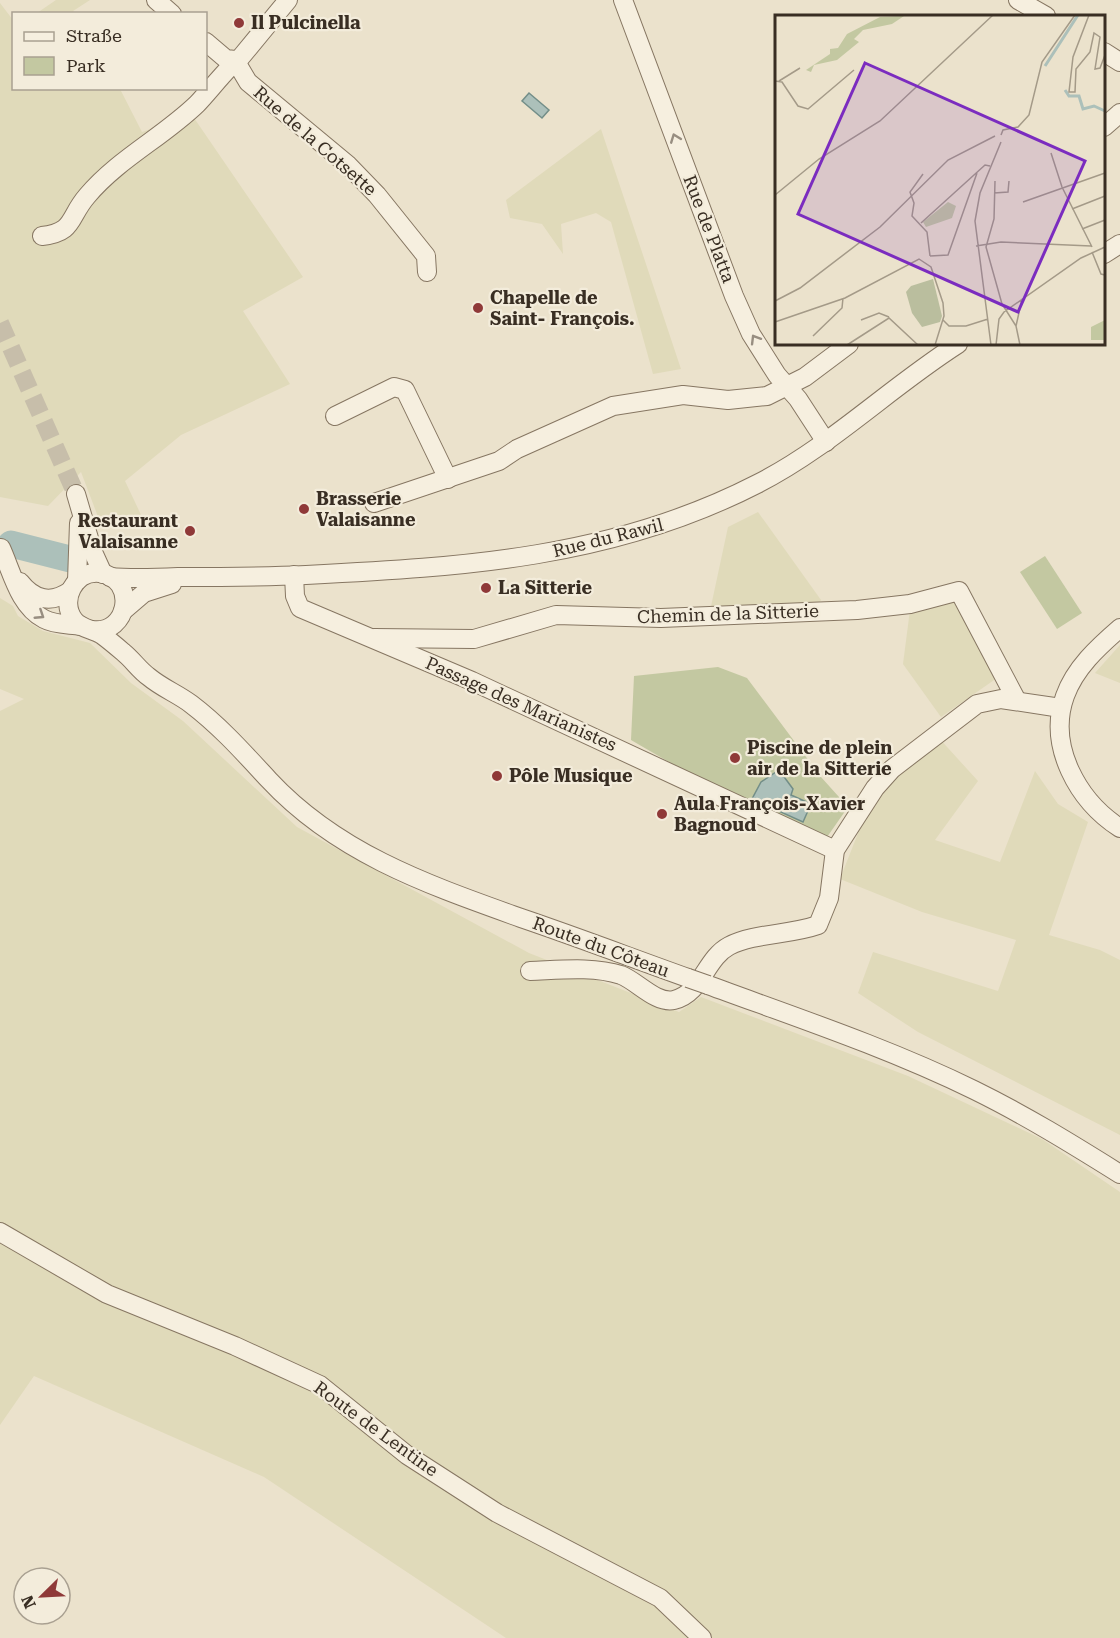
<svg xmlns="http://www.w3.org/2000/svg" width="1120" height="1638" font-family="'Roboto Serif',serif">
<rect width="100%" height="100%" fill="#ebe2cc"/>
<g fill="#e0daba">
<polygon points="56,0 90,0 73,11 75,13 37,13"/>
<polygon points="0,3 13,20 14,88 120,89 142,132 192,115 303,277 243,311 290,384 181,435 125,481 143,519 117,526 110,519 100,522 81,472 48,506 0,497"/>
<polygon points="601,129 681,369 653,374 611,222 596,213 561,224 563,254 542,224 510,218 506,200"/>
<polygon points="758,512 821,600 815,609 710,611 728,527"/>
<polygon points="953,597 997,678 941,717 903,664 910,610"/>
<polygon points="0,598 13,606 18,616 43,631 90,643 131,683 183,721 297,827 529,953 679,1012 701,997 908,1076 1042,1139 1120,1192 1120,1638 506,1638 264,1477 34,1376 0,1425 0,711 24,699 0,689"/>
<polygon points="1120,645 1120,683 1095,673"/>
<polygon points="938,737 978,781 935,840 1000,862 1035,771 1058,804 1088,822 1049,935 1100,950 1120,960 1120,1135 918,1032 858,993 873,952 998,991 1016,940 922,912 840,879 864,818 892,776"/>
</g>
<g fill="#c3c8a1">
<polygon points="1045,556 1082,613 1057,629 1020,572"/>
<polygon points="718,667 747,678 821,777 848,807 825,840 724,794 631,740 634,676"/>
</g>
<g fill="#acc0ba" stroke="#738e88" stroke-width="1.5">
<polygon points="529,93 549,110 542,118 522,101"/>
<polygon points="779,770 793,789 791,795 811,804 803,822 752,799 761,782"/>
</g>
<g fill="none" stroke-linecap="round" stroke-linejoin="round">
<polyline stroke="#acc0ba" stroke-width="27" points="11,544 70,559"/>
<polyline stroke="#c7beaa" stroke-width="18" stroke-dasharray="18 9" stroke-linecap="butt" points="0,323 76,494"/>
<defs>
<g id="minor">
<polyline points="156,0 172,14"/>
<polyline points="623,0 734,296 751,334 777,375 798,399 826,442"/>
<polyline points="1018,0 1046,16"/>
<polyline points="206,42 226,59 235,60"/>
<polyline points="1104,52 1120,62"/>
<polyline points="235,60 248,82 348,165 377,195 426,256 427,272"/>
<polyline points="1104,127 1120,113"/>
<path d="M42 236C75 232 68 218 87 196 118 159 163 137 197 104 207 94 232 62 241 57L288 0"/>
<polyline points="1104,254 1120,244"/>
<polyline points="335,416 394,387 405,390 448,479"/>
<polyline points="76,494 93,552 103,574"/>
<polyline points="374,503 499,461 517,449 613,406 683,395 728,400 767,396 805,377 849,344"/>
<path d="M1 548C12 572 19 606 44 619 55 625 70 624 81 626"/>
<polyline points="294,575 295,596 300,608 472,681 835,850"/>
<path d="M110 577C133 579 156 578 178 577 221 577 263 577 306 575 464 567 613 558 757 484 830 447 889 388 958 344"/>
<polyline points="77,581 79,523"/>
<path d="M20 582C34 600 51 604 70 591"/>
<polyline points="123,611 144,593 172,584"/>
<path d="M1120 628C1098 647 1075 668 1065 696 1047 746 1078 801 1120 828"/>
<path d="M92 630C129 635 138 579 100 573 75 570 59 600 74 620 81 629 93 629 102 635 109 640 116 646 123 652 133 660 139 670 149 677 162 688 178 694 191 704 220 726 244 753 269 780 338 854 429 885 521 918 577 937 632 958 688 978"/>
<polyline points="374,638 474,639 556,615 661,618 857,610 910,604 959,591 1017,701"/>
<path d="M530 971C559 970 593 966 621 975 637 981 656 1004 674 1000 701 994 706 958 729 946 754 933 790 935 818 925L829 898 835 850 875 788 892 769 977 704 1001 699 1061 708"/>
<path d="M708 985C798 1018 888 1048 974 1090 1025 1115 1072 1144 1120 1174"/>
<polyline points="0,1232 107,1294 235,1346 320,1385 407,1455 497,1513 660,1598 702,1638"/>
</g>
</defs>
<use href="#minor" stroke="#867662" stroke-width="20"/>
<use href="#minor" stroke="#f6efdf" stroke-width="18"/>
<defs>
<polyline id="minor-bridge" points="688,978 708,985"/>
</defs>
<use href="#minor-bridge" stroke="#867662" stroke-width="20" stroke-linecap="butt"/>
<use href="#minor-bridge" stroke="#f6efdf" stroke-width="18"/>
</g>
<defs><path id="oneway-chevron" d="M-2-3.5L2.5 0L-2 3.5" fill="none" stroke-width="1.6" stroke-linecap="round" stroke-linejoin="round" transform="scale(1.5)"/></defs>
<g stroke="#988e81">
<use href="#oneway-chevron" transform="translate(675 138) rotate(-111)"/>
<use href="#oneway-chevron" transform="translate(755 339) rotate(-121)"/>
<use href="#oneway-chevron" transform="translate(40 615) rotate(33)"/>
</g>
<g fill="#8f3938" stroke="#f3ecdb" stroke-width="2">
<circle cx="239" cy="23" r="6"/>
<circle cx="478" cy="308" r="6"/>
<circle cx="304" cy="509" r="6"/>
<circle cx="190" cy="531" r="6"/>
<circle cx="486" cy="588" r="6"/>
<circle cx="735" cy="758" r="6"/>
<circle cx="497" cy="776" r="6"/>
<circle cx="662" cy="814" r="6"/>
</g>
<g text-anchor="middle" stroke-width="4.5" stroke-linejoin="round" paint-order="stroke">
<g font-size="18" font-weight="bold" fill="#392e23" stroke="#f3ecdb" text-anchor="start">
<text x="251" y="29">Il Pulcinella</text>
<text x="490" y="304">Chapelle de<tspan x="490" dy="21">Saint- François.</tspan></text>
<text x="316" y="505">Brasserie<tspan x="316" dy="21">Valaisanne</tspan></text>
<text x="178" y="527" text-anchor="end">Restaurant<tspan x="178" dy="21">Valaisanne</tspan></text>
<text x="498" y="594">La Sitterie</text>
<text x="747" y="754">Piscine de plein<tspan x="747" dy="21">air de la Sitterie</tspan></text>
<text x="509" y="782">Pôle Musique</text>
<text x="674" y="810">Aula François-Xavier<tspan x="674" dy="21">Bagnoud</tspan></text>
</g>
<g font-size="18" fill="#392e23" stroke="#f3ecdb">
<text transform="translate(315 141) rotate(41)" y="6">Rue de la Cotsette</text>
<text transform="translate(709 229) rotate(69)" y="6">Rue de Platta</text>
<text transform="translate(608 538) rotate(-14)" y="6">Rue du Rawil</text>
<text transform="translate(728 614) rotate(-2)" y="6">Chemin de la Sitterie</text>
<text transform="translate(521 704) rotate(24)" y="6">Passage des Marianistes</text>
<text transform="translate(601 947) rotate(20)" y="6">Route du Côteau</text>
<text transform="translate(376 1429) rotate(36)" y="6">Route de Lentine</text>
</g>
</g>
<g transform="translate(775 15)">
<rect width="330" height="330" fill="#ebe2cc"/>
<path d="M129 1 117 9 88 15 79 24 84 27 62 45 39 50 36 57 31 55 55 39V34L63 33 72 19 105 2ZM173 187 181 191 177 203 151 212 148 207ZM330 305V325H316V312Z" fill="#c3c8a1"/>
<path d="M158 264 167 301 165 307 147 312 137 298 131 277 136 271Z" fill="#babe9e"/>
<path fill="none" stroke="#acc0ba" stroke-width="3" d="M270 51 303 0M290 75 294 81H304L308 94 319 91 330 96"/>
<path fill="none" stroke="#a49a88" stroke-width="1.5" d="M314 0 298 42 294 77H300L301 54 315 37 319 18 325 22 320 54 325 53 330 40M0 66 7 67 23 91 33 94 79 55M4 66 25 53M226 120 228 115 243 112 254 100 267 47 300 0M276 138 287 172 317 232M148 159 135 177 139 188 137 201 152 217 155 241M220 166 219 204 211 232 227 289 241 311M219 178 233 177 234 166M0 180 44 144 105 106 218 0M248 187 330 158M297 194 330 181M146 208 210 150 215 151M307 214 330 205M201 231 226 227 316 231M317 237 326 259 330 260M155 241 173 240 202 158M0 286 25 273 105 212 173 145 220 121M86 305 104 298 114 302M168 305 174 311H191L213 304M0 307 70 283 144 244 156 252 168 288 169 301 160 330M38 321 67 293 68 283M72 330 114 303 143 330M216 330 200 206 205 178 226 127M221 330 224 304 229 297 306 243 330 232M245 330 241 311 247 284"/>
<path fill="#7b2cbf" fill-opacity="0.15" stroke="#7b2cbf" stroke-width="3" d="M90 48 310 146 243 297 23 199Z"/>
<rect width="330" height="330" fill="none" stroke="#392e23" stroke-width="3"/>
</g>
<rect x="12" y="12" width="195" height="78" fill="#f3ecdb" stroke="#a9a091" stroke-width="1.5"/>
<rect x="24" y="32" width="30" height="9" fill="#f6efdf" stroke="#a9a091" stroke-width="1.5"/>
<text x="66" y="42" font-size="18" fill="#392e23">Straße</text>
<rect x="24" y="57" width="30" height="18" fill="#c3c8a1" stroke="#a9a091" stroke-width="1.5"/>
<text x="66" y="72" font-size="18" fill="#392e23">Park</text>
<g transform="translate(42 1596) rotate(246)"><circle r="28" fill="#f3ecdb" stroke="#a9a091" stroke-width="1.5"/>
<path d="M0-4.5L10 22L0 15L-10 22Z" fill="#8f3938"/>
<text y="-9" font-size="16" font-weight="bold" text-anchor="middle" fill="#392e23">N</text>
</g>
</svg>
